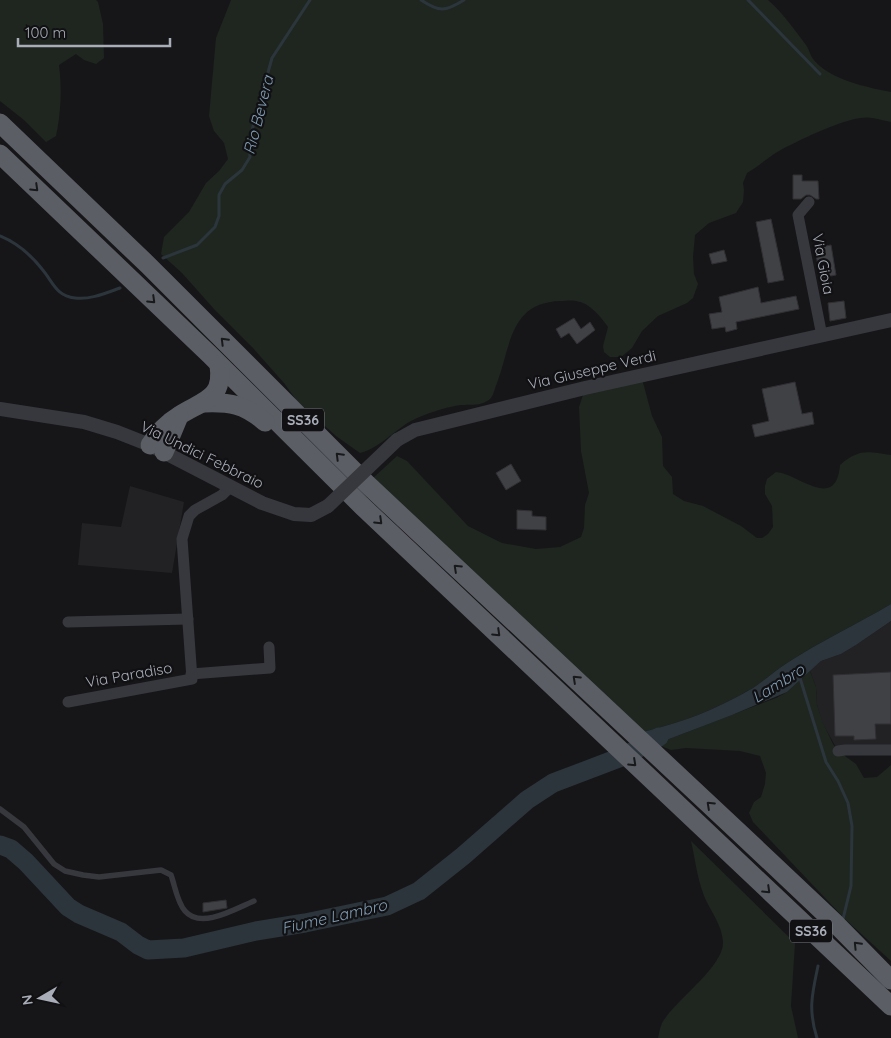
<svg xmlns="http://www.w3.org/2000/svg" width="891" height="1038" font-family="Quicksand,sans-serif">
<rect width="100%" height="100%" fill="#161618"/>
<g fill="#222225">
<polygon points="130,486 184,502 172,573 78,565 82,523 121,527"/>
<polygon points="891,621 891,750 838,751 823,724 817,705 816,687 810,671 821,661 841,654 856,645"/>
</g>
<g fill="#1e261f">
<path d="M0 0H96L98 2 103 24 104 58 96 64 84 60 76 54 59 65C62 89 61 112 56 136L46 142 24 120 0 101Z"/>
<path d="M231 0H768C783 13 794 29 806 45 809 49 810 55 813 59 830 80 866 87 891 92V122C881 120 871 116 861 118 841 120 797 141 779 151 767 158 758 167 747 173L743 183 744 190 743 202 736 213 709 223 695 235 693 257 694 274 698 284 693 298 687 303 658 316 642 331 632 348 621 357H610L604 352 603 346 608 327C600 316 590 303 576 301 571 300 565 301 561 301 509 302 511 347 497 383 495 387 494 394 491 398 481 408 467 403 455 406 444 408 432 412 422 416 398 424 384 447 360 453L336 436 297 401 284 383 253 348 214 309 182 273 161 254 164 237 189 212 206 183 219 171 228 159 224 143 214 131 209 116 216 38Z"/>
<path d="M641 375 652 416 662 437 663 466 672 477 673 494 684 501 703 506 741 526 757 538H762L768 534 773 527 772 506 765 494V486L767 479 776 472C799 474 836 512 840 465 860 448 867 452 891 455V604C857 624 821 641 787 663 776 670 765 680 753 688 717 709 684 722 643 732L373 478 397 456 407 461 468 526 502 543 536 549 560 547 581 537 584 528 585 505 589 493 581 451 579 407 583 395Z"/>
<polygon points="810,671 816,687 817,705 823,723 833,744 838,751 856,764 864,778 877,777 891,765 891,961 846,920 753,822 749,813 754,802 761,797 765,784 766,773 760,756 740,751 686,748 671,750 656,744 776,698 787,692"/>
<path d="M691 841 795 943 791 1006 798 1038H658C659 1033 660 1028 662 1023 675 1000 724 967 723 942 722 923 709 910 703 893 697 877 695 858 691 841Z"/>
</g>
<path fill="#2c353c" d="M891 604V621L856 645 841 654 821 661 787 692 732 715 656 744 643 732C684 722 717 709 753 688 765 680 776 670 787 663 821 641 857 624 891 604Z"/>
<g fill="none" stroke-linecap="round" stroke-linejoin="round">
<g stroke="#2c353c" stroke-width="3">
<path d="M421 0C439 12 445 12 464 0"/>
<polyline points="748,0 820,74"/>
<path d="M0 236C17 243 31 255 42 269 53 282 56 296 75 298 90 300 106 293 120 288"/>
<polyline points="163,258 197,245 215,227 219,216 219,195 225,184 242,170 250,157 249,141 272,58 310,0"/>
<polyline points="800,678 826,762 838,781 848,803 852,826 851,886 843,919"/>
<path d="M817 1038C808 1010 812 994 818 966"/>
</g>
<polyline stroke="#2c353c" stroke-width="19" points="0,845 11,849 26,862 68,907 79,914 121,932 138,945 148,950 184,948 256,931 305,923 387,906 419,891 463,856 527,800 553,783 624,756 659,737"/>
</g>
<g fill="#404145" stroke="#303034">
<polygon points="793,175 802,175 802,181 818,181 819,199 816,199 810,195 806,195 801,199 793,199"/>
<polygon points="771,219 784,280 768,283 756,222"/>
<polygon points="831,245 836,275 820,278 815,248"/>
<polygon points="724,250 727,261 712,264 709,254"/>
<polygon points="758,287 761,303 796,296 799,309 736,322 737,329 726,332 725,327 712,329 709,314 722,312 719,297"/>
<polygon points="844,301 846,318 830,321 828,303"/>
<polygon points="574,318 581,329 590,322 595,330 577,344 569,333 561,338 556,329"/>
<polygon points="795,382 802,414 812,412 814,424 755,437 752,425 769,421 762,389"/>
<polygon points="511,464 521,481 506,490 496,473"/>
<polygon points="517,510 532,511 532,516 546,517 546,530 517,529"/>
<polygon points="891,672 891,724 875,724 876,739 854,740 854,736 835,736 833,675"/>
<polygon points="226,900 227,908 203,912 203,903"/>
</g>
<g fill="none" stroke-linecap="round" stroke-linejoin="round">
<path stroke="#37383d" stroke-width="5.5" d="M0 809 24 827 54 864 65 871 83 875 99 877 161 870 171 875C175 886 177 902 185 911 201 930 237 908 254 901"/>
<g stroke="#37383d" stroke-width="11">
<polyline points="809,202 798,215 822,336"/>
<polyline points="68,622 188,619"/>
<polyline points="191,674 270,668 269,647"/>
<polyline points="68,702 192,679 182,539 189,516 195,510 222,495 231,486"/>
<polyline points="838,751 845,750 891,750"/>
</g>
<g stroke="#37383d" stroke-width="14">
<polyline points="0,409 84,422 117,432 150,445 262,503 294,514 311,515 328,506"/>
<polyline points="397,440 415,430 585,388 891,320"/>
</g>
<g stroke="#5b5e65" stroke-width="19">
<polyline points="0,123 148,265 367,484 745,838 834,922 891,980"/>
<polyline points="0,154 210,355 361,505 891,1006"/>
<path d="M204 403C230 402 244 404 265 422"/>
<path d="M150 445C158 432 167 423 180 415 204 400 224 399 219 365"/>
<polyline points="164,452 179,416"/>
</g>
<polyline stroke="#37383d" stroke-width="14" points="328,506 397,440"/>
</g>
<defs><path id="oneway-chevron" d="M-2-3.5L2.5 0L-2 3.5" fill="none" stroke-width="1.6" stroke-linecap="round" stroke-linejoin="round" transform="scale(1.25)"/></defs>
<g stroke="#18191b">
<use href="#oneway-chevron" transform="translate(35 188) rotate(44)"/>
<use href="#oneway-chevron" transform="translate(152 300) rotate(44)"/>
<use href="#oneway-chevron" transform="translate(224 341) rotate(-135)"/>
<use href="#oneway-chevron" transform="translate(339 456) rotate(-135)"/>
<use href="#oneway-chevron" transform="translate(379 521) rotate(44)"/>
<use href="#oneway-chevron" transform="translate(457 568) rotate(-137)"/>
<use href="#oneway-chevron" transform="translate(497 633) rotate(44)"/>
<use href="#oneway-chevron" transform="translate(576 679) rotate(-137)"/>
<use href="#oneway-chevron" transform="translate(633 763) rotate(43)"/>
<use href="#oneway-chevron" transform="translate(710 805) rotate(-137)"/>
<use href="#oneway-chevron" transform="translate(767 890) rotate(44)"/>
<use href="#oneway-chevron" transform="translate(857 945) rotate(-134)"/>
</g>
<g text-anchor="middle" stroke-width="4.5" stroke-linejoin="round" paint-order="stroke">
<g fill="#111113" stroke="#7b7e86" stroke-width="1">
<rect x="282" y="408.5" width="42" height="23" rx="4"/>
<rect x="790" y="919.5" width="42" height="23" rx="4"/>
</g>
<g font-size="14" font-weight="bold" fill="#a8adb8">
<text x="303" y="425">SS36</text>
<text x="811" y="936">SS36</text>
</g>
<g font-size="15" fill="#a8adb8" stroke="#111113">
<text transform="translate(823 264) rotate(79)" y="5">Via Gioia</text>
<text transform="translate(592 370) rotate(-13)" y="5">Via Giuseppe Verdi</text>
<text transform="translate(202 455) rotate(26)" y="5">Via Undici Febbraio</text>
<text transform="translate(129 675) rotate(-10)" y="5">Via Paradiso</text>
</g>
<g font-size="16" font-style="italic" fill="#7f9bb3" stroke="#111113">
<text transform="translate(258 115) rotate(-76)" y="6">Rio Bevera</text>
<text transform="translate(778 683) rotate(-32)" y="6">Lambro</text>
<text transform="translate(334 916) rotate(-13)" y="6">Fiume Lambro</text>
</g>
</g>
<g transform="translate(40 998) rotate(261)" stroke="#111113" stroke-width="4" paint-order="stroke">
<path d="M0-4L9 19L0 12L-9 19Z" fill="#a8adb8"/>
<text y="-8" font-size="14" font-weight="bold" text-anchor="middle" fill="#a8adb8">N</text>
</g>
<path d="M18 38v8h152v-8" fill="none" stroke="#a8adb8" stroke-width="2.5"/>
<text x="25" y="38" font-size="15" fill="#a8adb8" stroke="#111113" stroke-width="4" paint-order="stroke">100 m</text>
</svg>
